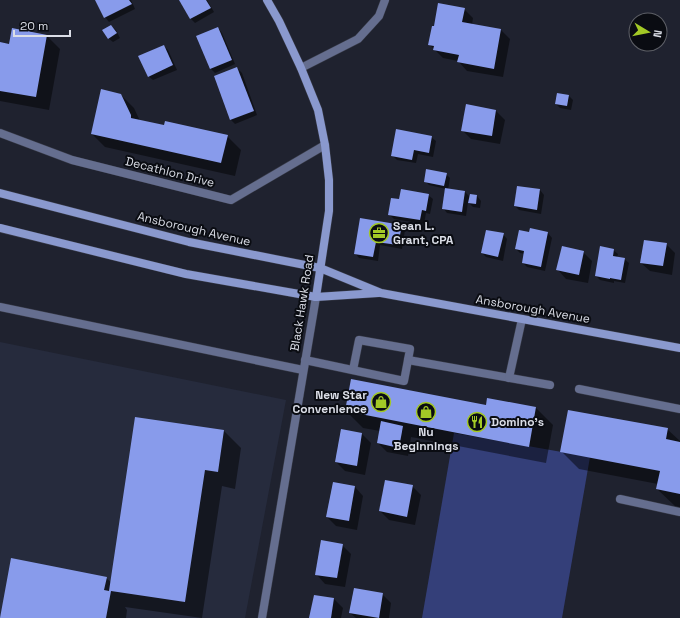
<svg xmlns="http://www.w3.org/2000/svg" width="680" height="618" font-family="'Space Grotesk',sans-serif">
<rect width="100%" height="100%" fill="#1f222f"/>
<polygon fill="#262b3d" points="0,342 286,400 245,618 0,618"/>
<polygon fill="#343f79" points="454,433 590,457 562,618 422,618"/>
<g fill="#0007">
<polygon points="97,0 131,0 135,9 109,22 105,17"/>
<polygon points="181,0 207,0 214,12 195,23 191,19"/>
<polygon points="464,9 473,18 472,25 501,30 510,39 503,77 467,71 458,61 443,58 429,44"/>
<polygon points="111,26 116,30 120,38 113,42 108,38"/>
<polygon points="218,28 222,33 235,64 215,73 210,68"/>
<polygon points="13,29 47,36 60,49 49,110 0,101 0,43 10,45"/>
<polygon points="164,46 168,50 177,70 153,80 148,76"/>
<polygon points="237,68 242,73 257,115 235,124 231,120"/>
<polygon points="121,95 134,108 140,121 227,136 241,150 235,176 105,147 92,134"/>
<polygon points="569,96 573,100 571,110 560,108 556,104"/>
<polygon points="496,111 505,120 500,144 471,139 462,130"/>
<polygon points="431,137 436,141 433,157 418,154 416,163 397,160 392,155"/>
<polygon points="446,174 450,178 448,190 465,192 470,197 477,196 481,201 480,208 473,207 468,202 466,216 447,213 443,208 446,189 429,185 425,181"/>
<polygon points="540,190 544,195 541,214 519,210 515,206"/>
<polygon points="428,195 433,199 430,214 426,213 424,224 394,219 389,214 400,200"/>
<polygon points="401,226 405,230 402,249 380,245 378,261 359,258 355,253"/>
<polygon points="531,230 548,233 552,238 545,271 527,267 523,263 525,254 520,253 516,249 530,233"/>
<polygon points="503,234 507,239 503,261 486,257 482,253"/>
<polygon points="666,244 675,253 672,275 650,271 641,263"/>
<polygon points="613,250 618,254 617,258 624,259 629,263 625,283 614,281 614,283 600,280 596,276"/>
<polygon points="583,252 592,261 588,283 566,279 558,270"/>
<polygon points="488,399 536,408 553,425 546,463 411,437 408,456 387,452 378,443 380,431 363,428 346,411 486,407"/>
<polygon points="667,429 680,441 680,507 675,506 657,489 658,484 579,469 562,452"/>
<polygon points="224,431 241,448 235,489 222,486 202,618 125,607 127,610 126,618 1,618 106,578 112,583"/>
<polygon points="362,434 371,443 365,475 345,471 336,462"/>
<polygon points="412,486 421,495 415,525 389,520 380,511"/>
<polygon points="355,487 363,496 357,530 336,526 327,517"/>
<polygon points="342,545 351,554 345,587 325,584 317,575"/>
<polygon points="382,594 391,603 389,618 356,618 350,613"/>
<polygon points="314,596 334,599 343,608 341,618 310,618"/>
</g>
<g fill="#889beb">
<polygon points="95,0 129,0 132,4 104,18"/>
<polygon points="179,0 206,0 211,8 190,19"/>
<polygon points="438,3 465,8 462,22 501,29 494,69 457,62 459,55 433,50 434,46 428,45 432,26 434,26"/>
<polygon points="111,25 117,33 108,39 102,30"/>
<polygon points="218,27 232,60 210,69 196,36"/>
<polygon points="12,28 47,35 36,97 0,91 0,42 9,44"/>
<polygon points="164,45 173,65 148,77 138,56"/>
<polygon points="237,67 254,111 230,120 214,76"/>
<polygon points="101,89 121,94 131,115 131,118 164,125 165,121 228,135 221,163 91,134"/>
<polygon points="557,93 569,95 567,106 555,104"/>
<polygon points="466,104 496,110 492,136 461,131"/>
<polygon points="396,129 432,136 429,153 414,150 412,160 391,156"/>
<polygon points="426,169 447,173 444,186 424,182"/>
<polygon points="517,186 540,189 537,210 514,206"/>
<polygon points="445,188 465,191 462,212 442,209"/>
<polygon points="401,189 429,194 426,211 422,210 420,220 388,215 391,198 399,199"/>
<polygon points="470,194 477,195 476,204 468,203"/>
<polygon points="360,218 402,225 398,245 376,242 373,257 354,254"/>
<polygon points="530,228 548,232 541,267 522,263 524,251 515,249 519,230 529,232"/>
<polygon points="486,230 504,233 498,257 481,253"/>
<polygon points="644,240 667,243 663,266 640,263"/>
<polygon points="562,246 584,251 579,275 556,270"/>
<polygon points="600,246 614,249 613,256 625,258 621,280 610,278 610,279 595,276"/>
<polygon points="351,379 486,405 487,398 536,407 529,447 345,411"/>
<polygon points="568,410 668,428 666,439 680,442 680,494 656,489 660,471 560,452"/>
<polygon points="135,417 224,430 218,472 205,470 185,602 111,591 106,618 0,618 11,558 107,577 104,590 109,591"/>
<polygon points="381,421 403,426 399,448 377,443"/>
<polygon points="341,429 362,433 357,466 335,462"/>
<polygon points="385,480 413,485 407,517 379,511"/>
<polygon points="333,482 355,486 349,521 326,517"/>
<polygon points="321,540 343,544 337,578 315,575"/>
<polygon points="354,588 383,593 379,618 349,613"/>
<polygon points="314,595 334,598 331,618 309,618"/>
</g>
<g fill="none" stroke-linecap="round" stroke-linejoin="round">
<defs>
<g id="lane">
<polyline points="0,307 303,370"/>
<polyline points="305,360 404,381 408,360 550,385"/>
<polyline points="353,370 359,340 410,349 408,360"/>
<polyline points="509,378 522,319"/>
<polyline points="579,389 680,409"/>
<polyline points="620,499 680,512"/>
</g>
<g id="street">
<polyline points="301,68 358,39 379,16 385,0"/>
<polyline points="0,133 72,160 231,200 325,145"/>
<polyline points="262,618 316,297"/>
</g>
<g id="secondary">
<polyline points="267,0 279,21 301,68 318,110 325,145 329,180 329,211 316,297"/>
<polyline points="0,193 189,242 320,268 381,293 680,348"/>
<polyline points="0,228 186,274 316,297 378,293"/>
</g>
</defs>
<use href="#lane" stroke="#393c49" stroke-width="9"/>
<use href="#street" stroke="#393c49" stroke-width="9"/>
<use href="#secondary" stroke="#393c49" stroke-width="9"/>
<use href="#lane" stroke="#656e8f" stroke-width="8"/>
<use href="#street" stroke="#656e8f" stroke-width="8"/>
<use href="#secondary" stroke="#8a99ce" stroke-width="8"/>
</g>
<defs>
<symbol id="office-ring" viewBox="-11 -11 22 22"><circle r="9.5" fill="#0a0c12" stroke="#a3c926" stroke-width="1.5"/><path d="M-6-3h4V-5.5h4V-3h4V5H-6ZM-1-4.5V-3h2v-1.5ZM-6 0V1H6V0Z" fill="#a3c926"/></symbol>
<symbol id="shop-ring" viewBox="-11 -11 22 22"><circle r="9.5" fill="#0a0c12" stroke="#a3c926" stroke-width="1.5"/><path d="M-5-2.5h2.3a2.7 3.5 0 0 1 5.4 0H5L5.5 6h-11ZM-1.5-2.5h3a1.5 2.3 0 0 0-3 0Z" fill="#a3c926"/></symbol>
<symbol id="restaurant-ring" viewBox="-11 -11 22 22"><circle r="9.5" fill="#0a0c12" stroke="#a3c926" stroke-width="1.5"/><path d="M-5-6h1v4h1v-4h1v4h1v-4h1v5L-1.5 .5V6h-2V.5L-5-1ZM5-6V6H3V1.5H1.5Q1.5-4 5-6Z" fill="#a3c926"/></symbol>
</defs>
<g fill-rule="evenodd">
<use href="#office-ring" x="368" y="222" width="22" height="22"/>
<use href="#shop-ring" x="370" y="391" width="22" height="22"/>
<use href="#shop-ring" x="415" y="401" width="22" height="22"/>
<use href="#restaurant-ring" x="466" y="411" width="22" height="22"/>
</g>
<g text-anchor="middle" stroke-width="4" stroke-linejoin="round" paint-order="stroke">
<g font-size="12" fill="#dbdee7" stroke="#0a0c12">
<text transform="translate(170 172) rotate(14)" y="4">Decathlon Drive</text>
<text transform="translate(194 229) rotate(13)" y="4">Ansborough Avenue</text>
<text transform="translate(302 303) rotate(-81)" y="4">Black Hawk Road</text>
<text transform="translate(533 309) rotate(10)" y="4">Ansborough Avenue</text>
</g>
<g font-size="12" font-weight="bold" fill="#dbdee7" stroke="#0a0c12" text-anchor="start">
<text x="393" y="230">Sean L.<tspan x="393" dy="14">Grant, CPA</tspan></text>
<text x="367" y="399" text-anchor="end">New Star<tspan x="367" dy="14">Convenience</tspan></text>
<text x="491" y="426">Domino's</text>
<text x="426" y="436" text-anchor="middle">Nu<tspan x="426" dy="14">Beginnings</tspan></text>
</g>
</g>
<g transform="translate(648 32) rotate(100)"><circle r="19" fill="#0a0c12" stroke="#5e6067"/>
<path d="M0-3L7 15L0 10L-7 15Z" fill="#a3c926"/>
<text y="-6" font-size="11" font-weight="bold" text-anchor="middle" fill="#dbdee7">N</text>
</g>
<path d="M14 30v6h56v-6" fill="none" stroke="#dbdee7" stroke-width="2"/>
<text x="20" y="30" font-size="12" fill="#dbdee7" stroke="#0a0c12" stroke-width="3" paint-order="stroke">20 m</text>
</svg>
